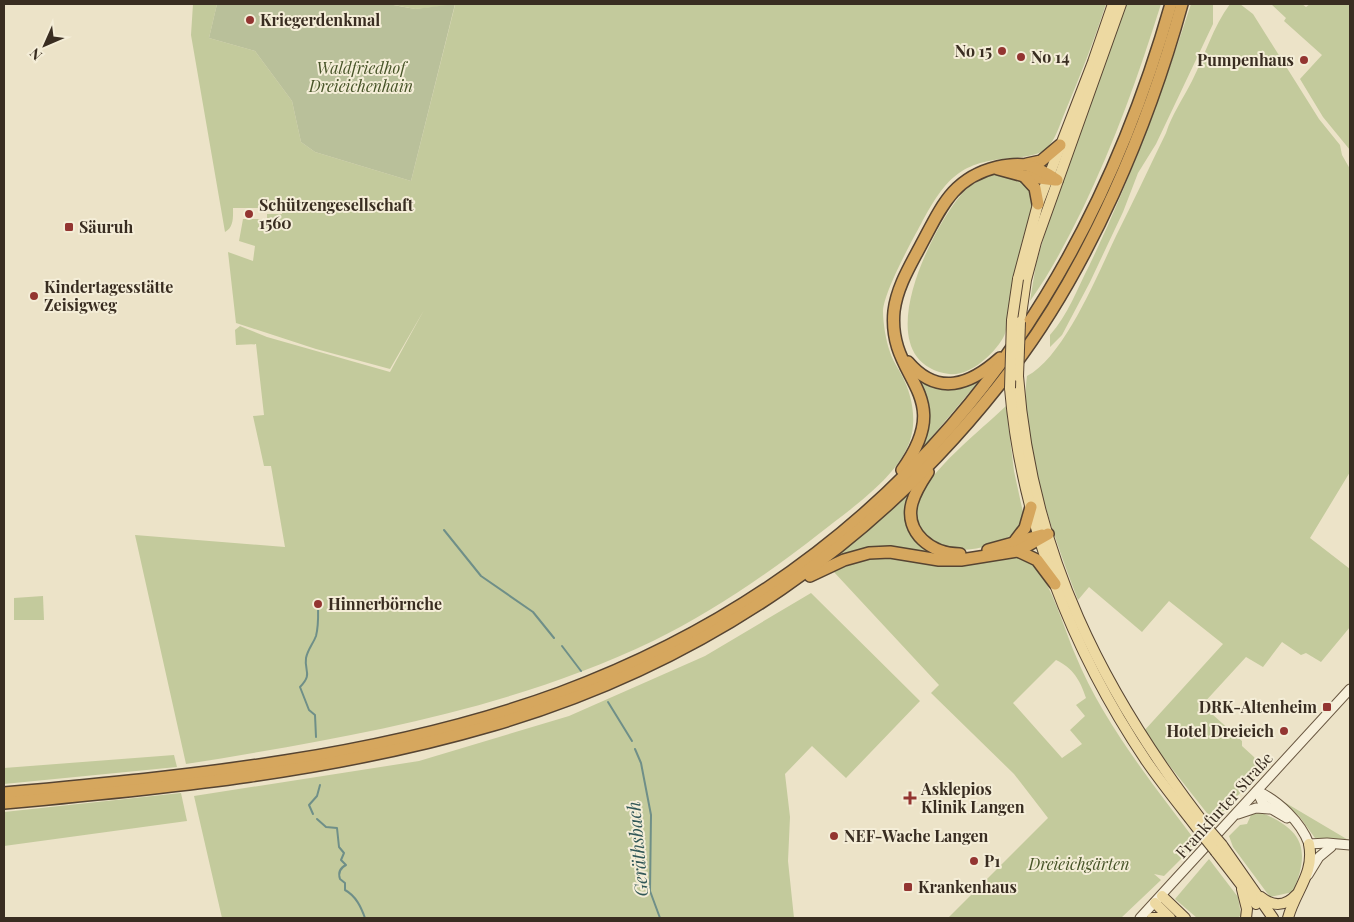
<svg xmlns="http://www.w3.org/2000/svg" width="1354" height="922" font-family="'Playfair Display',serif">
<rect width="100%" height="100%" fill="#ece3c8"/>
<g fill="#c3ca9c" fill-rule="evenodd">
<path d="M193 4H217L209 38 255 51 292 101 301 142 315 152 411 181 455 5 415 9 389 4H1106C1094 41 1080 76 1065 112 1060 123 1056 140 1046 149 1039 155 1024 157 1014 158 960 161 946 178 921 224 911 242 884 292 883 311 883 323 886 341 890 352 893 362 901 372 905 382 914 402 917 428 907 448 892 481 848 511 820 533 769 573 712 612 653 641 507 711 345 738 186 764L135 535 285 547 271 466H264L253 416 264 415 256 344 236 345 235 330 240 326 267 337 390 372 424 310 390 369 316 349 236 323 228 252 253 261 255 246 239 241 243 219H267V214H282V208H233C233 217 234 227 225 232L191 35Z"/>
<path d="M1126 4H1161C1139 74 1115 141 1083 208 1067 240 1051 272 1030 301L1036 264 1060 183Z"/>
<path d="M1191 4H1213V24L1156 144 1138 173 1123 212 1090 282 1062 335 1050 347V335C1068 315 1077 289 1089 266 1130 181 1162 93 1191 4Z"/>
<path d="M1230 4H1240L1253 14 1319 119 1340 145 1342 155 1350 169V472L1310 538 1350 569V627L1321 662 1306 653 1301 655 1282 642 1263 667 1246 657 1202 705 1242 741V746L1254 757 1260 771 1214 822 1143 732 1223 644 1169 601 1142 632 1089 587 1078 600C1055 540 1018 440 1027 376 1064 357 1098 274 1116 236 1133 202 1149 168 1166 133 1172 114 1183 99 1192 81 1205 55 1213 27 1230 4Z"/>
<polygon points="1271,4 1302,4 1306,7 1310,4 1350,4 1350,150 1323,117 1300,79 1322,55 1284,21 1286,18"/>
<path d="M995 174C1007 174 1025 176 1030 190 1035 204 1029 217 1025 231 1017 257 1014 286 1009 313 1007 320 1007 332 1003 338 993 355 969 377 949 374 865 361 930 232 960 196 969 184 982 179 995 174Z"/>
<polygon points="910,367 931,382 985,374 919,452 924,439"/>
<path d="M1006 406 1014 471 1024 517 1022 528C996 549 941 564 920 529 916 521 913 512 916 504 929 470 980 431 1006 406Z"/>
<polygon points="915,488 907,515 937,553 935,556 889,547 832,561"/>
<path d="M1018 556C1021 557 1026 557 1028 559 1048 572 1065 631 1075 654 1103 723 1153 784 1197 843L1164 876 1154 874 1161 880 1121 918H948L1048 818 1014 774 931 693 939 685 833 571 870 558ZM1056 660C1073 668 1080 680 1086 698L1076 705 1085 716 1070 730 1082 744 1062 758 1013 703Z"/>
<polygon points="811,593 920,701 846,778 812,746 785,774 790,817 788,861 794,918 222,918 194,796 419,761 569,716 705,656"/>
<polygon points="43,596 44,620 14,620 14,598"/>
<polygon points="174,755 177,767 4,784 4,768"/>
<polygon points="181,793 187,821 4,846 4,812"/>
<polygon points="1274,796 1350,841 1350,843 1315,838 1299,816"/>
<path d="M1260 812C1303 830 1311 848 1293 892L1270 897 1233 847 1229 836 1240 825 1247 824 1251 815Z"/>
<polygon points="1209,859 1238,897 1241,915 1238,918 1197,918 1175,899"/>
</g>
<polygon fill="#b9c09a" points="217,4 388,4 415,9 455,4 411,181 315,152 301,142 292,101 255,51 209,38"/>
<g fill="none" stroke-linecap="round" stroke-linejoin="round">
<g stroke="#6f8f88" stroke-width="2">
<polyline points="444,530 481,576 533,612 554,638"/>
<polyline points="562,646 581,671"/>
<polyline points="608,702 632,741"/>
<path d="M316 737 315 715 309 710 300 687C313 674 304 671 306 658 308 649 313 644 316 636 319 624 318 615 318 604"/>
<polyline points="635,749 641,763 651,815 650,891 660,918"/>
<polyline points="313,814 309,805 317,796 320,785"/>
<path d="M317 819 326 827 337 828 339 847 344 853 341 860 346 865C340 868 338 873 340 879L345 883V890C356 896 361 907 365 918"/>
</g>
<defs>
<g id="secondary">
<path d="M1257 791C1278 800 1301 822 1309 844"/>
<polyline points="1257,791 1263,804 1287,818"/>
<polyline points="1238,814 1256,808 1269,809"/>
<polyline points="1309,844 1327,843 1350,845"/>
<polyline points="1308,875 1319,857 1331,847"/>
<polyline points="1140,918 1350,689"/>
</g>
<g id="primary">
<polyline points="1018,279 1038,204 1093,62 1113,4"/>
<polyline points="1020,322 1026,280 1036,242 1121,4"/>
<path d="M1018 376C1031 552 1102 693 1210 831"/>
<path d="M1010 388C1021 521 1072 651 1147 762 1165 788 1185 812 1204 837"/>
<polyline points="1222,845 1273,918"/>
<polyline points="1216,852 1256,904"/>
<polyline points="1242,889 1247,909 1246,918"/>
<polyline points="1162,896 1185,918"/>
<path d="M1261 897C1273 907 1286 906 1296 895"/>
<polyline points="1155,903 1170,918"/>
<polyline points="1152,918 1169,918"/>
<path d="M1288 918C1295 891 1315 874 1309 844"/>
</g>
<g id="highway">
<polyline points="1027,164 1041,161 1060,145"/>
<polyline points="998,169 1024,176 1055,180"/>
<polyline points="1024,176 1035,188 1038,204"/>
<path d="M908 362C938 397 970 385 1000 358"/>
<path d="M902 470C958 392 887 381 894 311 897 287 910 266 921 245 941 208 952 178 997 167 1024 161 1034 165 1057 180"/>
<path d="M928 472C922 481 915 492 912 503 904 533 932 554 960 554"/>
<polyline points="1015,541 1025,528 1031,507"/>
<polyline points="988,550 1042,535"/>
<polyline points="1018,551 1037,560 1055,584"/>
<polyline points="810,576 844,560 869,553 890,552 939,560 961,560 1018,551 1048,534"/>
<path d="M4 793C190 776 383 758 560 693 881 574 1079 328 1171 4"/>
<path d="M4 803C168 788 333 772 493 725 702 664 881 542 1013 367 1090 265 1148 127 1182 4"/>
</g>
</defs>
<use href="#secondary" stroke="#695741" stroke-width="11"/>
<use href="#primary" stroke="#564432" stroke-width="12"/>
<use href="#highway" stroke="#564432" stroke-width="14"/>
<use href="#secondary" stroke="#f7f0db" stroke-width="9"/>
<use href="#primary" stroke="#edd9a2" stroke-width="10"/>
<use href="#highway" stroke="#d6a75e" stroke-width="11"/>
<defs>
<g id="primary-bridge">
<polyline points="1018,376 1020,322"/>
<polyline points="1010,388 1012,320 1018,279"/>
<polyline points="1210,831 1222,845"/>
<polyline points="1204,837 1216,852"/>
</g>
</defs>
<use href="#primary-bridge" stroke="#564432" stroke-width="12" stroke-linecap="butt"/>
<use href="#primary-bridge" stroke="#edd9a2" stroke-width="10"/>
</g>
<g fill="#933531" stroke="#f4edd7" stroke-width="2">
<circle cx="250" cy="20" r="5"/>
<circle cx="1002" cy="51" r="5"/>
<circle cx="1021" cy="57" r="5"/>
<circle cx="1304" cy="60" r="5"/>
<circle cx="249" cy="214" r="5"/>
<rect x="64" y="222" width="10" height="10" rx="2.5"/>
<circle cx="34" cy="296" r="5"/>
<circle cx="318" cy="604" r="5"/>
<rect x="1322" y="702" width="10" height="10" rx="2.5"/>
<circle cx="1284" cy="731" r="5"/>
<path d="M907.5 790.5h5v5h5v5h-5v5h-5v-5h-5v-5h5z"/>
<circle cx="834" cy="836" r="5"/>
<circle cx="974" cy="861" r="5"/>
<rect x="903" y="882" width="10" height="10" rx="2.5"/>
</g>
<g text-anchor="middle" stroke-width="4" stroke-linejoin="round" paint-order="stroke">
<g font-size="16" font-weight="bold" fill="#392d21" stroke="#f4edd7" text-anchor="start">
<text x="260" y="26">Kriegerdenkmal</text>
<text x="992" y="57" text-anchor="end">No 15</text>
<text x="1031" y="63">No 14</text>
<text x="1294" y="66" text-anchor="end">Pumpenhaus</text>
<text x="259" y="211">Schützengesellschaft<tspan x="259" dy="18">1560</tspan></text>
<text x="79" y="233">Säuruh</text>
<text x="44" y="293">Kindertagesstätte<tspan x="44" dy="18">Zeisigweg</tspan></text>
<text x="328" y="610">Hinnerbörnche</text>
<text x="1317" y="713" text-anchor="end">DRK-Altenheim</text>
<text x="1274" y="737" text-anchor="end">Hotel Dreieich</text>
<text x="921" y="795">Asklepios<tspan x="921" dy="18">Klinik Langen</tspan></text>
<text x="844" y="842">NEF-Wache Langen</text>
<text x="984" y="867">P1</text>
<text x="918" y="893">Krankenhaus</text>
</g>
<g font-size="16" font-style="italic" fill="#475428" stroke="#f4edd7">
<text x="361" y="74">Waldfriedhof<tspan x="361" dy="18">Dreieichenhain</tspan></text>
<text x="1079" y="870">Dreieichgärten</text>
</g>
<g font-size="16" fill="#392d21" stroke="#f4edd7">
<text transform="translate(1224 805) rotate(-48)" y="6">Frankfurter Straße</text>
</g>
<g font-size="18" font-style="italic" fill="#315757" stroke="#f4edd7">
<text transform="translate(638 849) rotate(-95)" y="6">Geräthsbach</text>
</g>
</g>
<rect width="1354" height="922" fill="none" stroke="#392d21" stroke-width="10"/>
<g transform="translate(45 45) rotate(225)" stroke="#f4edd7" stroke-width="4" paint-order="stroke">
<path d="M0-4L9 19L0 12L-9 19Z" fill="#392d21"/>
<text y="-8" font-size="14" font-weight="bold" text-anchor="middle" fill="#392d21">N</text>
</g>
</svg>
